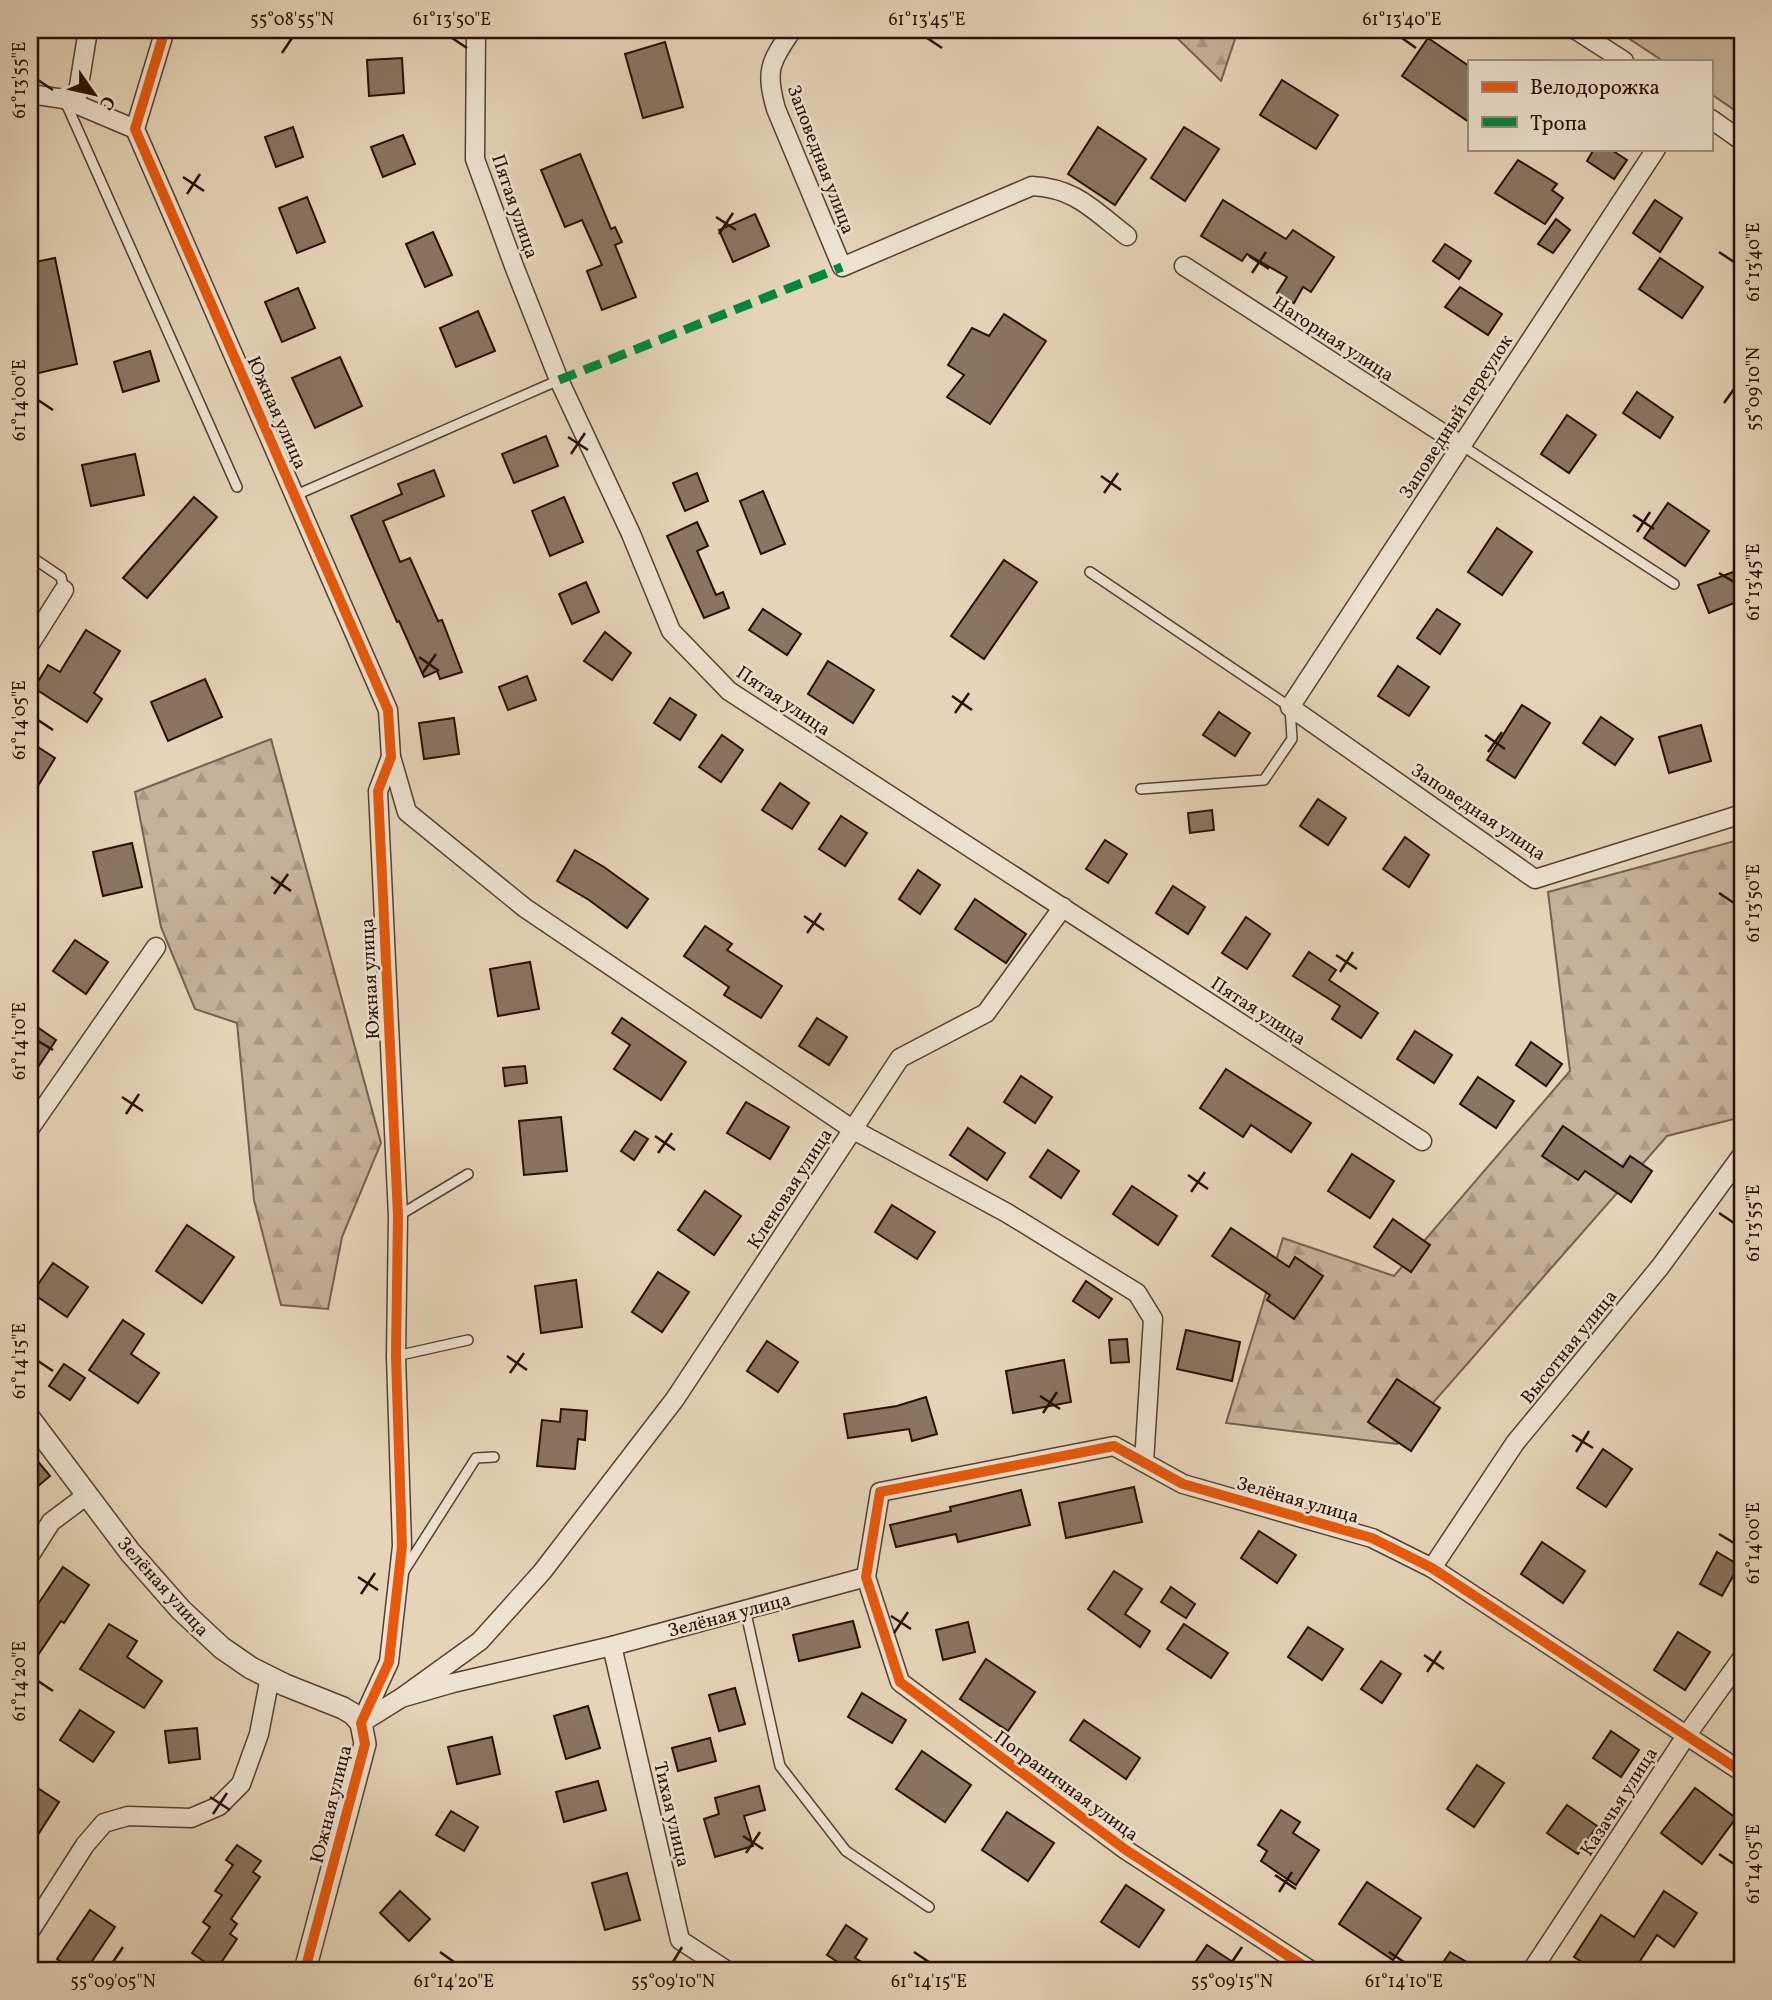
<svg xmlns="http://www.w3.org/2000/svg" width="1772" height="2000" font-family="Vollkorn,serif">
<defs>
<pattern id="forest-firs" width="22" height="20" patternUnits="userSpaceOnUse" patternTransform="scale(1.75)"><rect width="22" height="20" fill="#c5b29a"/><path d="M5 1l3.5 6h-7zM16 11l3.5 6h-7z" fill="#a99883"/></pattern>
</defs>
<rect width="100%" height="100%" fill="#e5d4b8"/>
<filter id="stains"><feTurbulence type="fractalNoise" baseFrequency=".00286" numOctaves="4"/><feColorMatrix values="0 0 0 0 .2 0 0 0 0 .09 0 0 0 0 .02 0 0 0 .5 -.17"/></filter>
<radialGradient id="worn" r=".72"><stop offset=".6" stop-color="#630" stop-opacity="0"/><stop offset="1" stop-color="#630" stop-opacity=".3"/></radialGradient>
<polygon fill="#c5b29a" stroke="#766050" stroke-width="2" points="1616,30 1742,30 1742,115 1711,94 1711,61 1663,61"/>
<g fill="url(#forest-firs)" stroke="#766050" stroke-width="2">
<polygon points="1169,30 1238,30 1221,81"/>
<polygon points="271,739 381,1143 342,1237 328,1309 281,1305 254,1200 237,1023 195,1009 161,927 135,792"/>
<polygon points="1742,839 1742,1117 1667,1136 1397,1444 1226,1423 1283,1238 1394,1276 1570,1071 1548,892"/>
</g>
<g fill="#8a7562" stroke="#280e05" stroke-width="2">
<polygon points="1428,38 1469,66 1469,122 1402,76"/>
<polygon points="665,42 683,107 643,118 625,54"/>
<polygon points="402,58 404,93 369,96 367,60"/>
<polygon points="1282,80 1338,115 1316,149 1260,115"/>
<polygon points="293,127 303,157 276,167 265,137"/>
<polygon points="1098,127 1146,159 1115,205 1068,174"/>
<polygon points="1184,127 1219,149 1185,201 1151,178"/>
<polygon points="403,135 415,164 383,177 371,147"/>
<polygon points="1594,149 1610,149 1627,160 1614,179 1587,161"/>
<polygon points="580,154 611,229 615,227 622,242 615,245 636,297 602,310 587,271 602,265 582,220 565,227 541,170"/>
<polygon points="1518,160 1557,184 1552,190 1563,198 1545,224 1495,193"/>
<polygon points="307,197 325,242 297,253 279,208"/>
<polygon points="1223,200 1286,239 1293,230 1334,257 1311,292 1303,287 1294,303 1277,293 1287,277 1247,254 1242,261 1201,236"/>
<polygon points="1655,200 1682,218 1660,252 1633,233"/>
<polygon points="755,214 769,246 733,262 719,230"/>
<polygon points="1556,219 1570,230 1553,253 1538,244"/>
<polygon points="433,232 452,275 425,287 406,244"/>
<polygon points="1445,244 1471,261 1459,279 1433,261"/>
<polygon points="55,258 77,364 30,375 30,263"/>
<polygon points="1660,258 1703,287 1682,318 1639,289"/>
<polygon points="1460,287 1502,314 1488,335 1445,307"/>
<polygon points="298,288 315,328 282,342 265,302"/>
<polygon points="478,311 495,351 456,367 440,328"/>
<polygon points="1004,314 1046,341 990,424 947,397 964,375 948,365 972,328 989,336"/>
<polygon points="150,351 159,381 123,392 114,362"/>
<polygon points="340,357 362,406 315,428 292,378"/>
<polygon points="1637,392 1673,417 1660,438 1623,413"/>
<polygon points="1567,415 1596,435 1569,473 1541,454"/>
<polygon points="546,436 558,466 514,483 502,454"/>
<polygon points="135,454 144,495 91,506 82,465"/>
<polygon points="434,470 444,496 383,521 400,562 410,558 438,621 442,620 462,672 440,679 437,671 424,677 399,621 397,622 351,516 402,494 398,484"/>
<polygon points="697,473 708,501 685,511 673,483"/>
<polygon points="763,491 785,544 761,554 740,501"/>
<polygon points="194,497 217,517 147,598 123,578"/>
<polygon points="564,497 583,542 550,556 532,511"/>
<polygon points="1668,503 1709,531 1685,566 1644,538"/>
<polygon points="697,522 708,546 697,551 716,595 723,592 729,608 704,618 667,536"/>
<polygon points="1497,528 1532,552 1502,595 1468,572"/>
<polygon points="1004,560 1037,582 984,659 951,636"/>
<polygon points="1733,572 1742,600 1709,613 1698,585"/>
<polygon points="586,582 599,612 572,624 559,594"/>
<polygon points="763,609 801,634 787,655 749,630"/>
<polygon points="1437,609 1460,624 1440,654 1417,638"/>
<polygon points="86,630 120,651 94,693 102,699 87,722 34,688 48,665 60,672"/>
<polygon points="605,632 631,653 612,680 584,661"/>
<polygon points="828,661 874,690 853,723 808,694"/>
<polygon points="1398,666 1429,687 1409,716 1378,696"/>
<polygon points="527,676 536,700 508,710 499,687"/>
<polygon points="205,679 222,717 168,741 151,702"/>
<polygon points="670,698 696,715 680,740 654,723"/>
<polygon points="1522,705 1550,723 1515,778 1487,760"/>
<polygon points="1219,712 1250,733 1235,756 1203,735"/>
<polygon points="1601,717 1633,739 1615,765 1583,743"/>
<polygon points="454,718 459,754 424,759 419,723"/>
<polygon points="1701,725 1711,761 1669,773 1659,737"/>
<polygon points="722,735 743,750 721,782 699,767"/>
<polygon points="30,742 55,758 30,799"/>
<polygon points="780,783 809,803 792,829 762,810"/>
<polygon points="1318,799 1346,818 1328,845 1300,826"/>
<polygon points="1212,810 1214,830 1190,833 1188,813"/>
<polygon points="841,816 867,833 845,866 819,849"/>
<polygon points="1405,837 1429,855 1409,887 1383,869"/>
<polygon points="1105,840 1127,854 1108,883 1086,869"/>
<polygon points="132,843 142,887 103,896 93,852"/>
<polygon points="575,850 604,867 648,899 627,928 589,900 557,881"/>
<polygon points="918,870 940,885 920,914 899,899"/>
<polygon points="1173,886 1205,907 1188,934 1156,913"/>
<polygon points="975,899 1026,934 1006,963 955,929"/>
<polygon points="1246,917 1270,934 1247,969 1222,953"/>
<polygon points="705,926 732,944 727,950 782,986 761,1018 724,995 729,987 684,956"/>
<polygon points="75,940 108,962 86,994 53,971"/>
<polygon points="1309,952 1336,970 1329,980 1378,1013 1361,1038 1332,1019 1340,1006 1293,976"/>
<polygon points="530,962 539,1009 498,1016 490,969"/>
<polygon points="622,1018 686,1062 661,1100 614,1069 630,1045 612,1033"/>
<polygon points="817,1018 847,1037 829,1065 799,1046"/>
<polygon points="30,1022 56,1040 30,1079"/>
<polygon points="1415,1031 1452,1055 1434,1083 1397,1059"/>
<polygon points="1531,1042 1562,1064 1546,1086 1516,1065"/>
<polygon points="525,1066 527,1083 505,1086 503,1068"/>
<polygon points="1226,1069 1311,1123 1291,1152 1251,1125 1243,1137 1200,1108"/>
<polygon points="1021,1076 1052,1097 1035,1123 1004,1102"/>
<polygon points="1478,1077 1514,1101 1496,1128 1460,1104"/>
<polygon points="746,1102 789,1127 770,1159 727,1133"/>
<polygon points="561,1117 567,1171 524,1175 519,1121"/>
<polygon points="1563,1126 1623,1167 1630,1156 1652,1171 1631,1202 1585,1171 1578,1180 1542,1156"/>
<polygon points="968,1128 1005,1153 987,1180 950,1155"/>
<polygon points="635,1131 648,1139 634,1160 621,1151"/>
<polygon points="1048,1150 1079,1171 1061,1198 1030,1177"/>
<polygon points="1352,1154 1394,1181 1370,1218 1328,1191"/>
<polygon points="1132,1186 1177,1216 1158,1245 1113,1214"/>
<polygon points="705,1191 741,1216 714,1255 678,1230"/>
<polygon points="892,1205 935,1232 917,1259 875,1232"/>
<polygon points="1393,1219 1430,1245 1411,1272 1374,1247"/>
<polygon points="187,1225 234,1257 202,1303 156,1271"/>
<polygon points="1231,1228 1289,1267 1295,1257 1323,1276 1294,1319 1267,1300 1270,1295 1212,1256"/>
<polygon points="53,1263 88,1287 67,1317 32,1293"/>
<polygon points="658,1272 689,1292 662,1332 632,1312"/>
<polygon points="576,1280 582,1327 541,1333 535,1286"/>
<polygon points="1086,1281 1112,1299 1099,1318 1073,1301"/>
<polygon points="123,1320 144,1334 131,1354 159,1373 138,1403 89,1370"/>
<polygon points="1186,1330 1240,1342 1232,1381 1177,1369"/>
<polygon points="1127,1339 1129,1362 1111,1363 1109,1340"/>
<polygon points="767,1341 798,1362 778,1392 747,1371"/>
<polygon points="1064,1360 1071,1402 1013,1413 1006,1371"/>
<polygon points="64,1364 85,1378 70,1400 49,1386"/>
<polygon points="1397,1379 1440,1408 1411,1451 1368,1422"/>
<polygon points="926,1397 937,1434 912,1441 909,1429 848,1438 844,1414 897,1406"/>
<polygon points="561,1409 587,1411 585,1440 578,1439 575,1469 537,1466 542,1420 560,1422"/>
<polygon points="1603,1449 1632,1469 1606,1507 1577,1488"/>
<polygon points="30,1452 50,1476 30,1493"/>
<polygon points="1134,1487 1142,1522 1066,1538 1059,1503"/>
<polygon points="1021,1490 1030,1525 958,1542 956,1534 896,1547 890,1525 951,1511 950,1507"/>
<polygon points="1259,1531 1296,1555 1277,1583 1241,1558"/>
<polygon points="1542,1542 1585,1571 1563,1603 1521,1574"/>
<polygon points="1717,1552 1739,1565 1722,1596 1700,1584"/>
<polygon points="63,1567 89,1585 64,1623 61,1621 30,1667 30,1616"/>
<polygon points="1114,1571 1142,1589 1125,1614 1150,1631 1140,1647 1088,1609"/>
<polygon points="1171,1587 1195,1604 1186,1618 1161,1602"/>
<polygon points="853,1621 860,1647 799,1661 793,1635"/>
<polygon points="968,1622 975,1652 943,1660 936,1630"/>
<polygon points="109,1624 137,1641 127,1657 162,1681 144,1708 80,1669"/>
<polygon points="1184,1624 1228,1653 1211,1678 1167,1649"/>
<polygon points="1308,1627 1343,1649 1322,1680 1288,1657"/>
<polygon points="1678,1632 1710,1652 1685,1690 1654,1670"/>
<polygon points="986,1659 1035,1692 1008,1731 960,1699"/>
<polygon points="1381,1661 1401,1674 1382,1703 1361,1689"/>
<polygon points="735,1688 745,1724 719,1731 709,1695"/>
<polygon points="862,1693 906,1720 892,1743 848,1717"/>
<polygon points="588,1706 600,1748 566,1759 554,1716"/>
<polygon points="80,1710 114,1732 93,1762 60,1740"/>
<polygon points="1084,1720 1140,1758 1126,1779 1070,1740"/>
<polygon points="197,1728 200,1759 169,1763 165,1731"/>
<polygon points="1611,1731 1639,1750 1621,1777 1593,1758"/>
<polygon points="492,1737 500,1774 457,1784 448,1747"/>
<polygon points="710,1738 716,1761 678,1771 672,1748"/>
<polygon points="922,1751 971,1785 945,1822 896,1789"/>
<polygon points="1477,1765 1504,1783 1474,1827 1447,1809"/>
<polygon points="598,1781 606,1810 564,1822 556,1792"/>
<polygon points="30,1783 59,1802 30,1847"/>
<polygon points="759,1786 765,1810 744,1816 753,1846 715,1857 704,1819 719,1814 715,1798"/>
<polygon points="1695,1788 1736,1818 1702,1864 1661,1833"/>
<polygon points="1567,1805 1597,1826 1578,1854 1547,1833"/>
<polygon points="1281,1810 1300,1822 1293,1833 1319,1850 1296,1885 1261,1861 1267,1851 1258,1845"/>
<polygon points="451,1811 478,1827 464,1851 436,1835"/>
<polygon points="1007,1812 1054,1843 1028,1881 982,1850"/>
<polygon points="237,1845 261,1861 253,1872 260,1877 231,1919 237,1924 230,1934 237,1939 216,1970 192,1953 210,1927 203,1922 222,1895 215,1891 233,1865 226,1860"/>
<polygon points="627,1873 640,1920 605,1930 592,1883"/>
<polygon points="1367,1882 1421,1918 1393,1960 1339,1924"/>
<polygon points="1126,1885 1164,1910 1139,1947 1101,1922"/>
<polygon points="400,1891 430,1919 409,1941 380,1913"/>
<polygon points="1664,1891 1697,1913 1674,1947 1657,1935 1634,1970 1595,1970 1574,1957 1601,1915 1634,1937"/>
<polygon points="90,1910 115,1927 86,1970 74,1970 57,1959"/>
<polygon points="846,1925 867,1939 855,1958 875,1970 834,1970 839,1963 827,1955"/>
<polygon points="1207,1945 1245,1970 1190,1970"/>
<polygon points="1450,1952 1480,1970 1438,1970"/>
</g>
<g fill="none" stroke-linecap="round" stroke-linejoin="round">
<defs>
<g id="service">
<polyline points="65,101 237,487"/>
<polyline points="1461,445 1674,584"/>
<polyline points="296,495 559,380"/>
<polyline points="30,556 61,577 64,590"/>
<polyline points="1090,572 1290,707 1292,739 1264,780 1141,789"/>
<polyline points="398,1216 468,1174"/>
<polyline points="396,1356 468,1340"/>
<polyline points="404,1571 476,1458 494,1457"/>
<polyline points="745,1609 780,1766 846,1851 929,1907"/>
</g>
<g id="minor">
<polyline points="165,30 135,129 388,710 391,757 378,791 398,1216 396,1356 402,1546 389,1662 361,1723"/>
<polyline points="476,30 475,159 514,266 559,380 631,534 671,631 729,691 1422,1141"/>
<path d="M792 30C770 63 765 70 776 109L842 267 1032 186C1076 188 1094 211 1127 236"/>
<polyline points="1576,30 1624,61"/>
<polyline points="30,94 64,99 135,129"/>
<polyline points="76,104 88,30"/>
<polyline points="1711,119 1742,141"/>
<polyline points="1656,149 1290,707 1535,879 1742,814"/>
<polyline points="1184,266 1461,445"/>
<polyline points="30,644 64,590"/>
<polyline points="391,757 407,812 525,908 852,1129 1007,1213 1137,1293 1153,1319 1144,1462"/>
<polyline points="30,1128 156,947"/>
<polyline points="30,1555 51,1522 87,1495"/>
<polyline points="1432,1568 1515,1443 1660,1267 1742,1155"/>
<polyline points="612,1646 680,1940 726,1970"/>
<polyline points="401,1698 480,1641 542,1572 675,1399 900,1058 986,1013 1063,907"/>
<polyline points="361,1723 401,1698 453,1683 612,1646 866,1577"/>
<polyline points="30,1931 85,1845 104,1823 128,1816 191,1818 219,1806 241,1784 259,1734 270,1677"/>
<polyline points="1310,1970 1126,1850 900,1682 866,1577 880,1492 1114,1446 1183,1484 1372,1538 1432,1568 1742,1772"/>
<polyline points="1532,1970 1686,1736 1742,1658"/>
</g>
<polyline id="tertiary" points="30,1419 130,1552 181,1610 222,1648 251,1668 285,1685 343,1708 353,1714 361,1723 365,1744 305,1970"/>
</defs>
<use href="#service" stroke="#574032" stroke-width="12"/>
<use href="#minor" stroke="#574032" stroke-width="21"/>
<use href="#tertiary" stroke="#574032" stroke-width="24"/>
<use href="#service" stroke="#eee3d1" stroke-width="9"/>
<use href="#minor" stroke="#eee3d1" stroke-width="18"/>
<use href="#tertiary" stroke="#eee3d1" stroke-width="21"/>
<polyline stroke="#00873e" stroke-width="9" stroke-dasharray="18 9" stroke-linecap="butt" points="559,380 842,267"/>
<defs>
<g id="cycleway">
<polyline points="165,30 135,129 388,710 391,757 378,791 398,1216 396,1356 402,1546 389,1662 361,1723 365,1744 305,1970"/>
<polyline points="1310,1970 1126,1850 900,1682 866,1577 880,1492 1114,1446 1183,1484 1372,1538 1432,1568 1742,1772"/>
</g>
</defs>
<use href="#cycleway" stroke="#eee3d1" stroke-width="15"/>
<use href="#cycleway" stroke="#e8590c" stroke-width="10"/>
</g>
<path fill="none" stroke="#280e05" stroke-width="2.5" d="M452 38 467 48M927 38 942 48M1402 38 1416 48M282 53 292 38M38 80 53 90M183 177 204 191M187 194 200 174M716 217 736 230M719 234 733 213M1719 252 1734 262M1249 256 1269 269M1252 273 1266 252M38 400 53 410M1724 403 1734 389M568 437 588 450M571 454 585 433M1101 476 1121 490M1104 493 1118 473M1633 515 1654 529M1637 532 1650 512M1719 573 1734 582M419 657 439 671M422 674 436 654M952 696 972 710M955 713 969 693M38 720 53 730M1485 735 1505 749M1488 752 1502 732M271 877 291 891M1719 893 1734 903M274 894 288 874M804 916 824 930M807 933 821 913M1336 955 1357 969M1340 972 1353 952M38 1041 53 1050M122 1097 143 1111M126 1114 139 1094M655 1136 675 1150M658 1153 672 1133M1188 1175 1208 1189M1191 1192 1205 1172M1719 1213 1734 1223M507 1356 527 1370M38 1361 53 1371M510 1373 524 1353M1040 1396 1060 1409M1043 1413 1057 1392M1572 1435 1593 1448M1576 1452 1589 1431M1719 1534 1734 1543M358 1577 378 1590M361 1594 375 1573M891 1616 911 1629M894 1633 908 1612M1424 1655 1444 1669M1427 1672 1441 1651M38 1681 53 1691M210 1797 230 1810M213 1814 227 1793M743 1836 763 1849M746 1853 760 1832M1719 1854 1734 1864M1275 1875 1296 1889M1279 1892 1292 1872M440 1952 454 1962M914 1952 929 1962M1389 1952 1404 1962M113 1962 123 1947M673 1962 682 1947M1232 1962 1242 1947"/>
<g text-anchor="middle" stroke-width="5" stroke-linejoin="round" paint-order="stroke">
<g font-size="19" fill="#280e05" stroke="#eee3d1">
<text transform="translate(822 159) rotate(69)" y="7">Заповедная улица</text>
<text transform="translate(516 206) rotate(71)" y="7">Пятая улица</text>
<text transform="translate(1334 338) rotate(33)" y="7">Нагорная улица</text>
<text transform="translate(278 412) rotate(66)" y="7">Южная улица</text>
<text transform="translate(1455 416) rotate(-57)" y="7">Заповедный переулок</text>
<text transform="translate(784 700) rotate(34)" y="7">Пятая улица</text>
<text transform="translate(1479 811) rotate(34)" y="7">Заповедная улица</text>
<text transform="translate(369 979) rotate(-93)" y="7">Южная улица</text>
<text transform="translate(1259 1010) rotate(33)" y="7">Пятая улица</text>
<text transform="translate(789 1188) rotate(-57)" y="7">Кленовая улица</text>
<text transform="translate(1568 1346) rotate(-51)" y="7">Высотная улица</text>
<text transform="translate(1298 1499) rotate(16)" y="7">Зелёная улица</text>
<text transform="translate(164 1586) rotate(48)" y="7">Зелёная улица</text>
<text transform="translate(729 1614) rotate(-15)" y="7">Зелёная улица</text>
<text transform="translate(1067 1785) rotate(36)" y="7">Пограничная улица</text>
<text transform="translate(1618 1801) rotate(-57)" y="7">Казачья улица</text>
<text transform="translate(330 1804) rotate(-76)" y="7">Южная улица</text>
<text transform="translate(673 1814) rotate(77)" y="7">Тихая улица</text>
</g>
</g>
<rect width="1772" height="2000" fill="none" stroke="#e5d4b8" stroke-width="77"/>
<rect x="1468" y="60" width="245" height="91" fill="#eee3d1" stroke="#9f8e7f" stroke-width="2"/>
<rect x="1482" y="82" width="35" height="10" fill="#e8590c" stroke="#9f8e7f" stroke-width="2"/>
<text x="1530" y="94" font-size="21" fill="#280e05">Велодорожка</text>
<rect x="1482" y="117" width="35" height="10" fill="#00873e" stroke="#9f8e7f" stroke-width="2"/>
<text x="1530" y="130" font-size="21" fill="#280e05">Тропа</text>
<g transform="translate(94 94) rotate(124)" stroke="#eee3d1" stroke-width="5" paint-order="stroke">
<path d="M0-5L12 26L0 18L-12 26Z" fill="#280e05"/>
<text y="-10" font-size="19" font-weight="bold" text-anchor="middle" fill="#280e05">С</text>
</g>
<rect x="38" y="38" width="1696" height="1924" fill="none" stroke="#280e05" stroke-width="2.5"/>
<g font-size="18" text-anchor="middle" fill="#280e05">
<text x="292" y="25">55°08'55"N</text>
<text x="452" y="25">61°13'50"E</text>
<text x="927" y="25">61°13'45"E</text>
<text x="1402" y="25">61°13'40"E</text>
<text transform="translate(19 80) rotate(-90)" y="6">61°13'55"E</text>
<text transform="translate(1753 262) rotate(-90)" y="6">61°13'40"E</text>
<text transform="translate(1753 389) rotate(-90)" y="6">55°09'10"N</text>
<text transform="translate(19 400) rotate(-90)" y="6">61°14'00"E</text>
<text transform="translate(1753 582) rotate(-90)" y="6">61°13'45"E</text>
<text transform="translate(19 720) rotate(-90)" y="6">61°14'05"E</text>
<text transform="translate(1753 903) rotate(-90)" y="6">61°13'50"E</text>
<text transform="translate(19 1041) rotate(-90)" y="6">61°14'10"E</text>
<text transform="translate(1753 1223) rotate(-90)" y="6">61°13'55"E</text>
<text transform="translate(19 1361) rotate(-90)" y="6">61°14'15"E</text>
<text transform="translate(1753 1543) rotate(-90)" y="6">61°14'00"E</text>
<text transform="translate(19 1681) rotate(-90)" y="6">61°14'20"E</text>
<text transform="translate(1753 1864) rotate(-90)" y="6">61°14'05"E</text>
<text x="113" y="1987">55°09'05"N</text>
<text x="454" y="1987">61°14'20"E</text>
<text x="673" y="1987">55°09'10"N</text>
<text x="929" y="1987">61°14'15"E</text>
<text x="1232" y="1987">55°09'15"N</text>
<text x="1404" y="1987">61°14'10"E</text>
</g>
<rect width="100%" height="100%" filter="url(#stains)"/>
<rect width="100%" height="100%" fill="url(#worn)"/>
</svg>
